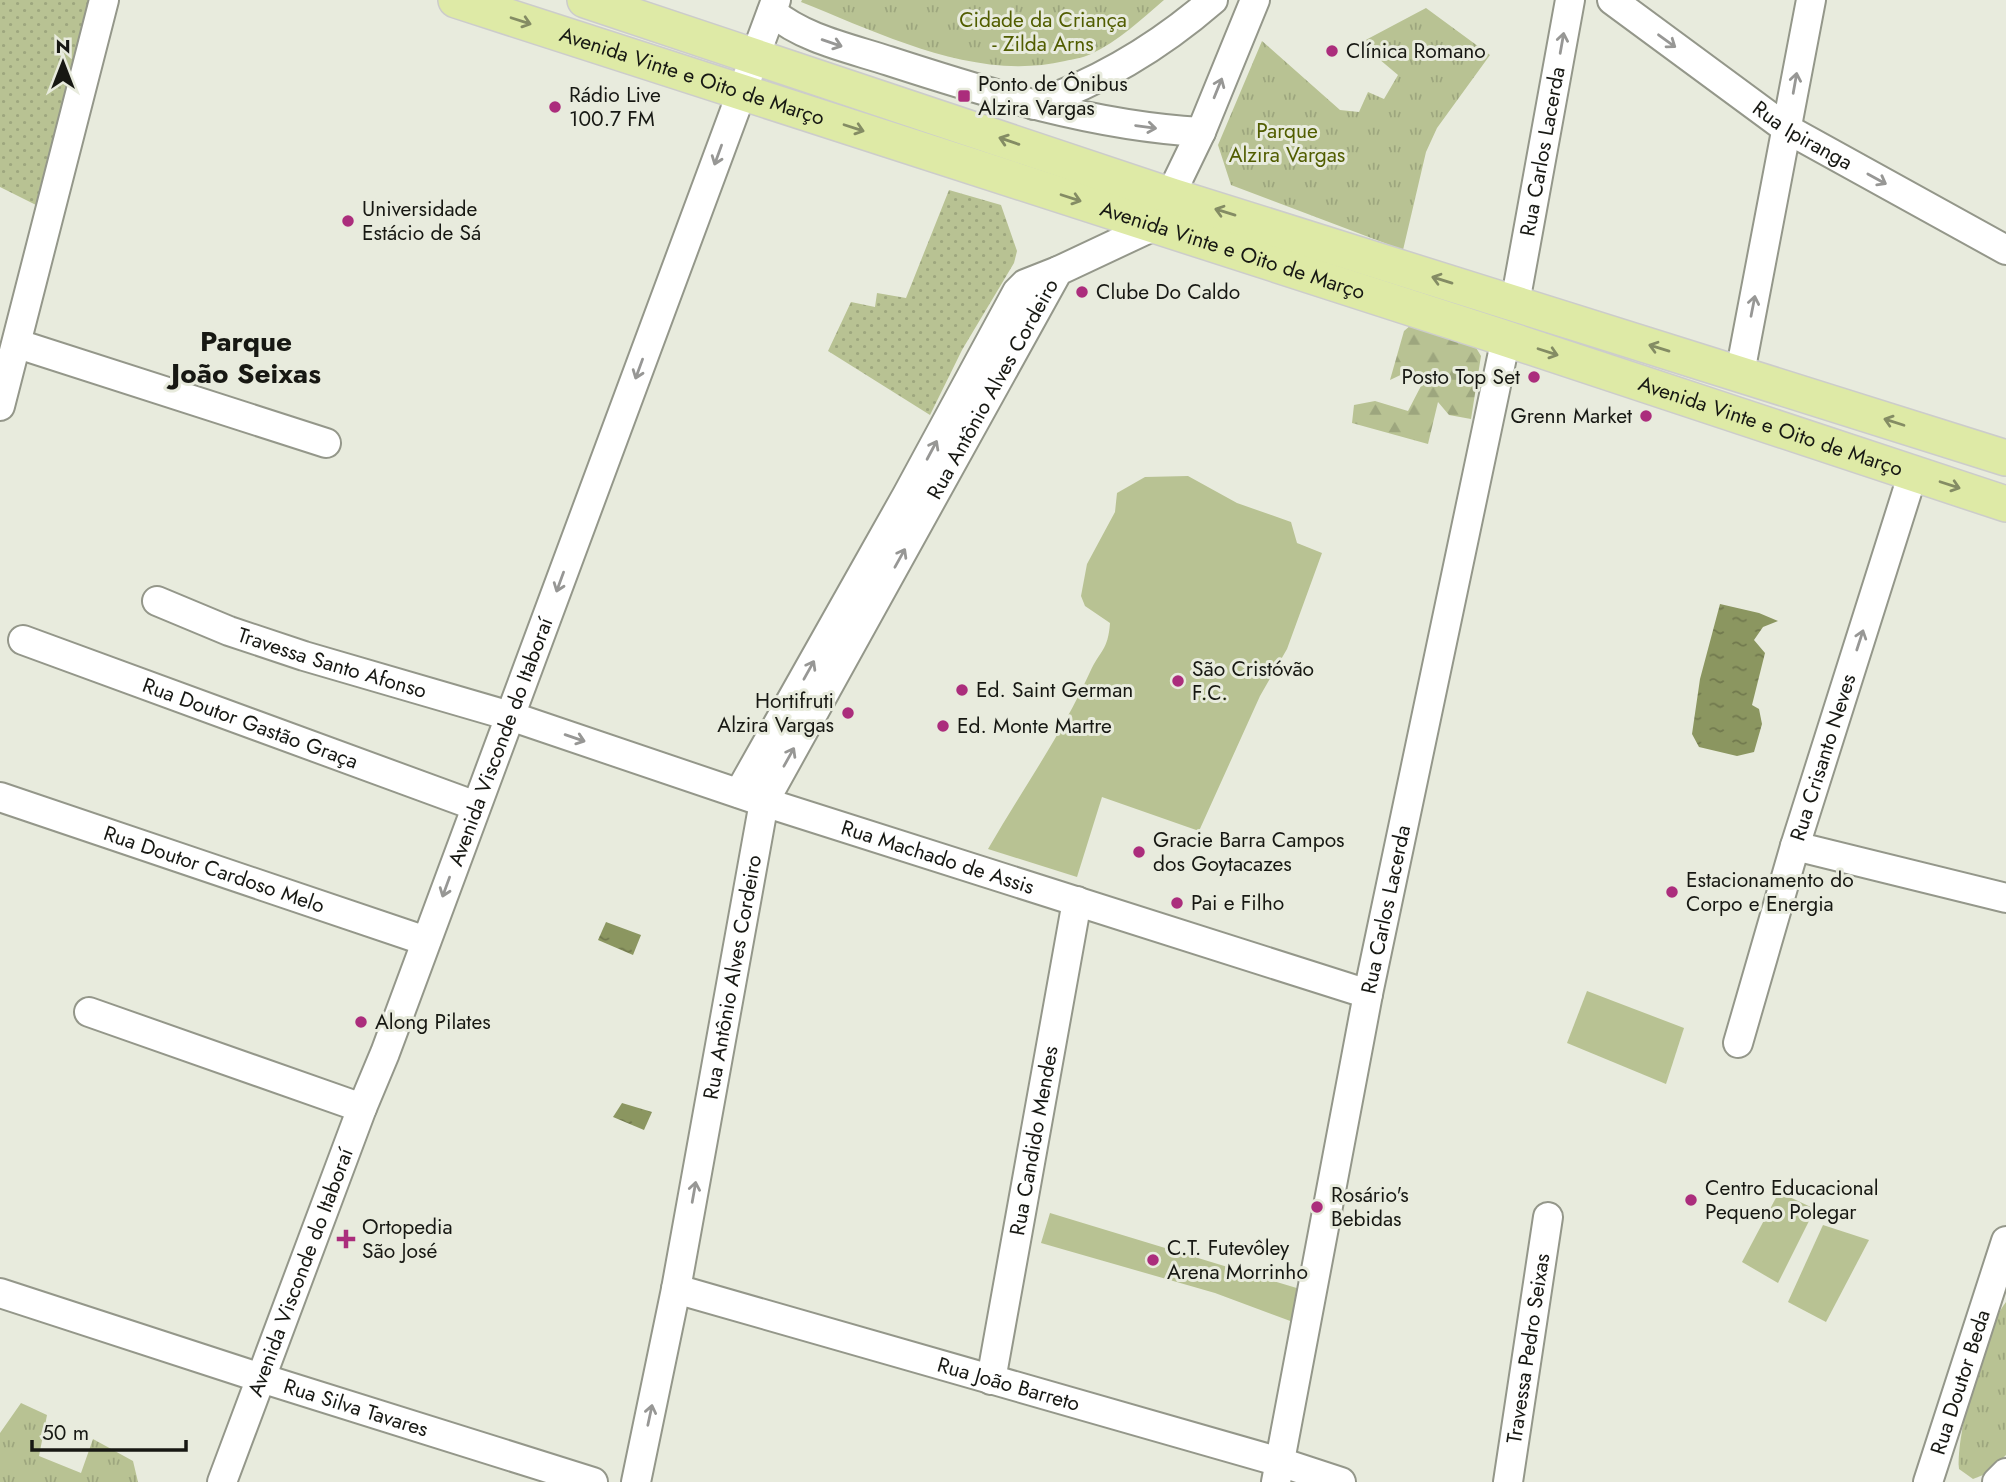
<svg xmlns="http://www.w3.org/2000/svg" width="2006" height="1482" font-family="Jost,sans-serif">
<defs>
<pattern id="grass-dots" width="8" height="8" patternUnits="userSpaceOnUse" patternTransform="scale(1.75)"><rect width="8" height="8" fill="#b8c293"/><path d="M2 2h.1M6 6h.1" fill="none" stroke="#9da67e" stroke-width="1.8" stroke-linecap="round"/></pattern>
<pattern id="forest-firs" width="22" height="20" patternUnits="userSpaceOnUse" patternTransform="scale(1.75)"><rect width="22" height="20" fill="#b8c293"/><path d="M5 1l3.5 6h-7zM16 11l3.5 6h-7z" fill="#9da67e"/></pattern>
<pattern id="park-tufts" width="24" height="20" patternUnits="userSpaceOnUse" patternTransform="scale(1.75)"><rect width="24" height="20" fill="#b8c293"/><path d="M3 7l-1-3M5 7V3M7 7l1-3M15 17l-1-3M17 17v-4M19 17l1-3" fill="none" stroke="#9da67e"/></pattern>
<pattern id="water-ripples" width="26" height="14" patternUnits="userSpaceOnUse" patternTransform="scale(1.75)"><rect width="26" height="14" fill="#8b9660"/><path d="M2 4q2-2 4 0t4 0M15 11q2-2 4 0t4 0" fill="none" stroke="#71794e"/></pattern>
</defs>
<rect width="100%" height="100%" fill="#e8ebdd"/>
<g fill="url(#grass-dots)">
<polygon points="0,0 90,0 40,207 0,187"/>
<polygon points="949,190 1001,205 1017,251 1014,263 962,350 930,415 828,351 851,302 875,307 877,293 906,298"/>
</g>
<polygon fill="url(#forest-firs)" points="1411,325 1475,346 1481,356 1471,419 1449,415 1438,402 1428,444 1352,423 1354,405 1375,401 1408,411 1421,386 1409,371 1390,380 1404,331"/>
<g fill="url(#park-tufts)">
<path d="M802 0H1164C1142 19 1117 42 1091 54 1083 58 1073 59 1065 61 975 82 882 34 801 2Z"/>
<polygon points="1426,8 1490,55 1437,128 1426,152 1403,250 1231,185 1218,145 1262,41 1340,110 1359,112 1368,92 1384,99 1398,75 1360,43"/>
<path d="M2006 1302V1455L1988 1473 1973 1479 1959 1469C1955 1436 1985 1328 2006 1302Z"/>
<polygon points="21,1403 47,1415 39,1456 81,1473 93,1439 133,1461 138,1482 0,1482 0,1433"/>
</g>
<g fill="#b8c293">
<path d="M1188 476 1237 503 1291 522 1297 543 1322 553 1287 649 1260 696 1199 831 1102 797 1077 877 988 849C1022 790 1062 734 1090 672 1100 650 1108 651 1110 623L1085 606 1081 596 1087 564 1115 512 1117 493 1145 477Z"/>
<polygon points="1587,991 1684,1028 1666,1084 1567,1043"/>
<polygon points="1779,1192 1815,1209 1778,1283 1742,1262"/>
<polygon points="1050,1213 1300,1289 1293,1322 1215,1293 1041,1243"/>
<polygon points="1823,1225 1869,1240 1826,1322 1788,1302"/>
</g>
<g fill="url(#water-ripples)">
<polygon points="1720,604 1759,613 1778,621 1763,627 1754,640 1765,653 1752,705 1759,709 1762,724 1754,752 1737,756 1699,747 1692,734 1700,679"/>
<polygon points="606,922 641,935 633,955 598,940"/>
<polygon points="622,1103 652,1112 644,1130 613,1117"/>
</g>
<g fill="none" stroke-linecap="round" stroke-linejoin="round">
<defs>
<g id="minor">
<path id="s1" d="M1612 0 1787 129 2006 250"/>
<path d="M772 12C804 39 849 48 889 61 991 94 1093 126 1201 132"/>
<path d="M1034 105C1100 82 1160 46 1213 0"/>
<path id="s2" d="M1515 303 1570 0"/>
<polyline points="18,344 326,443"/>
<polyline points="1740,373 1811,0"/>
<polyline points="0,406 104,0"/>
<path id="s3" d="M157 601 229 631 304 656 510 716 764 802 1368 994"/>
<path id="s4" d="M23 640 476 806"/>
<polyline points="739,793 907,495 1017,292 1025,284 1058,271"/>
<path id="s5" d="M0 797 426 941"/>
<polyline points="1795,846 2006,898"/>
<polyline points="89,1012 362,1108"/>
<path id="s6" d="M1738 1043 1795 846 1913 473"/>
<path id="s7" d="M676 1289 1280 1462 1341 1482"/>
<path id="s8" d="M0 1293 261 1378 593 1482"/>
<path id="s9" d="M991 1380 1077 901"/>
<path id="s10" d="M222 1482 362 1108 385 1053 776 0"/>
<path id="s11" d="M636 1482 676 1289 764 802 1058 271 1156 225 1201 132 1255 0"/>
<path id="s12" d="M1276 1482 1368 994 1506 338"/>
<path id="s13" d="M1508 1482 1548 1217"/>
<path id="s14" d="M1928 1482 2006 1241"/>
<polyline points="1997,1482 2006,1473"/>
</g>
<g id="major">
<path id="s15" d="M456 0 1501 337 2006 504"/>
<polyline points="585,0 1172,196 2006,458"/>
</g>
</defs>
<use href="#minor" stroke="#94978a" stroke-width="32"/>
<use href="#major" stroke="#cccccb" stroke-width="38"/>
<use href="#minor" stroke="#fff" stroke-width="28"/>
<use href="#major" stroke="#deeaa6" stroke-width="35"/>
</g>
<defs><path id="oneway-shaft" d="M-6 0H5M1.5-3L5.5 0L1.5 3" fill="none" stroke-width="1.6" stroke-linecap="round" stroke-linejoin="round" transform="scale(1.75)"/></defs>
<g stroke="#848c64">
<use href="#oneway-shaft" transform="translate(521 21) rotate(18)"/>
<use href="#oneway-shaft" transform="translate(854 128) rotate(18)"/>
<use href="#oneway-shaft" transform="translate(1009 141) rotate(-161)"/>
<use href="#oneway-shaft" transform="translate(1071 198) rotate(18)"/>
<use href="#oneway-shaft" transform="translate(1225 212) rotate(-163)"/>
<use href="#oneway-shaft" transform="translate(1442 280) rotate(-163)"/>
<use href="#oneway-shaft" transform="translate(1659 348) rotate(-163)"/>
<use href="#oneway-shaft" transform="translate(1548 352) rotate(18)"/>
<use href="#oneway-shaft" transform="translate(1894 422) rotate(-162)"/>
<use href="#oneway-shaft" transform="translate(1950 485) rotate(18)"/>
</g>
<g stroke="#979795">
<use href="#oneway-shaft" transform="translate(1667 41) rotate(36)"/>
<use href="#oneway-shaft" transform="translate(832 43) rotate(19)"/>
<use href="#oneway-shaft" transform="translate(1562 43) rotate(-80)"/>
<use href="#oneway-shaft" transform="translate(1795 83) rotate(-80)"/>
<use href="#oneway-shaft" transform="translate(1218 88) rotate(-68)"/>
<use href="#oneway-shaft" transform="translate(1146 127) rotate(8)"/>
<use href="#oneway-shaft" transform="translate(718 155) rotate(110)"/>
<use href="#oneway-shaft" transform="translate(1877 179) rotate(29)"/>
<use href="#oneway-shaft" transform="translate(1753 306) rotate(-79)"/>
<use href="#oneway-shaft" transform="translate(639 369) rotate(110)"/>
<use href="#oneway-shaft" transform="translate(932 450) rotate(-62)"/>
<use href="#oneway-shaft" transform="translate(900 558) rotate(-61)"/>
<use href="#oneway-shaft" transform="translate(560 582) rotate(110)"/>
<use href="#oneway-shaft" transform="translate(1860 640) rotate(-72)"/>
<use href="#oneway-shaft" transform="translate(809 670) rotate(-61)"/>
<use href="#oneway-shaft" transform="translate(575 738) rotate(19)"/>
<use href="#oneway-shaft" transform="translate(789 757) rotate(-61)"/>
<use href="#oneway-shaft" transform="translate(446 887) rotate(110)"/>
<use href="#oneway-shaft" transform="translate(694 1192) rotate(-80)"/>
<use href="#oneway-shaft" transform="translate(650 1415) rotate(-78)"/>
</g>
<g fill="#ab2d7c" stroke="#e8ebdd" stroke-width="2.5">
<circle cx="1332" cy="51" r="7"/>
<rect x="957" y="89" width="14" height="14" rx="3.5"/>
<circle cx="555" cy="107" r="7"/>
<circle cx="348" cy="221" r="7"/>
<circle cx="1082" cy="292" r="7"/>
<circle cx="1534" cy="377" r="7"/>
<circle cx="1646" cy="416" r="7"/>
<circle cx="1178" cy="681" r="7"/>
<circle cx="962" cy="690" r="7"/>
<circle cx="848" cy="713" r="7"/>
<circle cx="943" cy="726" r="7"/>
<circle cx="1139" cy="852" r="7"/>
<circle cx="1672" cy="892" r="7"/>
<circle cx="1177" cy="903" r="7"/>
<circle cx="361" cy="1022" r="7"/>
<circle cx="1691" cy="1200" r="7"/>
<circle cx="1317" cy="1207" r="7"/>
<path d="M342.5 1228.5h7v7h7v7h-7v7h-7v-7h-7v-7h7z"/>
<circle cx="1153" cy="1260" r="7"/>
</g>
<g text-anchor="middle" stroke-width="6" stroke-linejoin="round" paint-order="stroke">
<g font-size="21" fill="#515d00" stroke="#e8ebdd">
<text x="1043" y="27">Cidade da Criança<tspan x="1043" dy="24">- Zilda Arns</tspan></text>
<text x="1287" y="138">Parque<tspan x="1287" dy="24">Alzira Vargas</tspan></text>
</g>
<g font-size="21" fill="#171813" stroke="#e8ebdd" text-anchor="start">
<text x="1346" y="58">Clínica Romano</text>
<text x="978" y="91">Ponto de Ônibus<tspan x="978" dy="24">Alzira Vargas</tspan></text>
<text x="569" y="102">Rádio Live<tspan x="569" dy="24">100.7 FM</tspan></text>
<text x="362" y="216">Universidade<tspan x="362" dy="24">Estácio de Sá</tspan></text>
<text x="1096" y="299">Clube Do Caldo</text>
<text x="1520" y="384" text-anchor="end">Posto Top Set</text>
<text x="1632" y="423" text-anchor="end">Grenn Market</text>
<text x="1192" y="676">São Cristóvão<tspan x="1192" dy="24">F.C.</tspan></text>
<text x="976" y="697">Ed. Saint German</text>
<text x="834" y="708" text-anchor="end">Hortifruti<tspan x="834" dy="24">Alzira Vargas</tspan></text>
<text x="957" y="733">Ed. Monte Martre</text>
<text x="1153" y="847">Gracie Barra Campos<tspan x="1153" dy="24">dos Goytacazes</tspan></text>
<text x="1686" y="887">Estacionamento do<tspan x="1686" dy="24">Corpo e Energia</tspan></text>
<text x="1191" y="910">Pai e Filho</text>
<text x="375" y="1029">Along Pilates</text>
<text x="1705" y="1195">Centro Educacional<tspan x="1705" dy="24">Pequeno Polegar</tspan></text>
<text x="1331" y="1202">Rosário's<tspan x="1331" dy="24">Bebidas</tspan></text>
<text x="362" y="1234">Ortopedia<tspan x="362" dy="24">São José</tspan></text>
<text x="1167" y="1255">C.T. Futevôley<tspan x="1167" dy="24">Arena Morrinho</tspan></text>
</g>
<g font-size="21" fill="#171813" stroke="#e8ebdd">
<text dy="7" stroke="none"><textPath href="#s15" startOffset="248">Avenida Vinte e Oito de Março</textPath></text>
<text dy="7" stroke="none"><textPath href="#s1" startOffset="234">Rua Ipiranga</textPath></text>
<text dy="7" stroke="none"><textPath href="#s2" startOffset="154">Rua Carlos Lacerda</textPath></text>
<text dy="7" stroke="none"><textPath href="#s15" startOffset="816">Avenida Vinte e Oito de Março</textPath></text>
<text dy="7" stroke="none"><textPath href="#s11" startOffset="1164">Rua Antônio Alves Cordeiro</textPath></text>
<text dy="7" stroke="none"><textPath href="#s15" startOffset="1382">Avenida Vinte e Oito de Março</textPath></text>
<text dy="7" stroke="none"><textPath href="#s3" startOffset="186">Travessa Santo Afonso</textPath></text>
<text dy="7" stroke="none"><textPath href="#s4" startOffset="242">Rua Doutor Gastão Graça</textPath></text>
<text dy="7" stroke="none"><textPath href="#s10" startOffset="791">Avenida Visconde do Itaboraí</textPath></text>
<text dy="7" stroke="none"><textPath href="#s6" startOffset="298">Rua Crisanto Neves</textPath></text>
<text dy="7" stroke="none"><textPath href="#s3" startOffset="822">Rua Machado de Assis</textPath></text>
<text dy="7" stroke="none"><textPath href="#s5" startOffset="226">Rua Doutor Cardoso Melo</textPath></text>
<text dy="7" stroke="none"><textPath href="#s12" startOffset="583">Rua Carlos Lacerda</textPath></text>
<text dy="7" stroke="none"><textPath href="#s11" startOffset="514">Rua Antônio Alves Cordeiro</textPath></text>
<text dy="7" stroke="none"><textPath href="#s9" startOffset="243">Rua Candido Mendes</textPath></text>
<text dy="7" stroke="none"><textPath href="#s10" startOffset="224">Avenida Visconde do Itaboraí</textPath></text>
<text dy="7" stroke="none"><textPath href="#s13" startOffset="135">Travessa Pedro Seixas</textPath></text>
<text dy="7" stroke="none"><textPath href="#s14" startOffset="105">Rua Doutor Beda</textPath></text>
<text dy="7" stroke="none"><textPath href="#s7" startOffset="346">Rua João Barreto</textPath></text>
<text dy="7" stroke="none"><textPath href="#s8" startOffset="374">Rua Silva Tavares</textPath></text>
</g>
<g font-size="28" font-weight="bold" fill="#171813" stroke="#e8ebdd">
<text x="246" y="351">Parque<tspan x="246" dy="32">João Seixas</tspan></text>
</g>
</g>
<g transform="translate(63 63)" stroke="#e8ebdd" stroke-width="5" paint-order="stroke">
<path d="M0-5L12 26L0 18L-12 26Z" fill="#171813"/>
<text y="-10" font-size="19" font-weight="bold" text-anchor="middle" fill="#171813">N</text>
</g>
<path d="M32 1440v10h154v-10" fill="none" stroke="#171813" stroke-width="3.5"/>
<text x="42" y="1440" font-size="21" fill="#171813" stroke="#e8ebdd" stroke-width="5" paint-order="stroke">50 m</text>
</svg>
